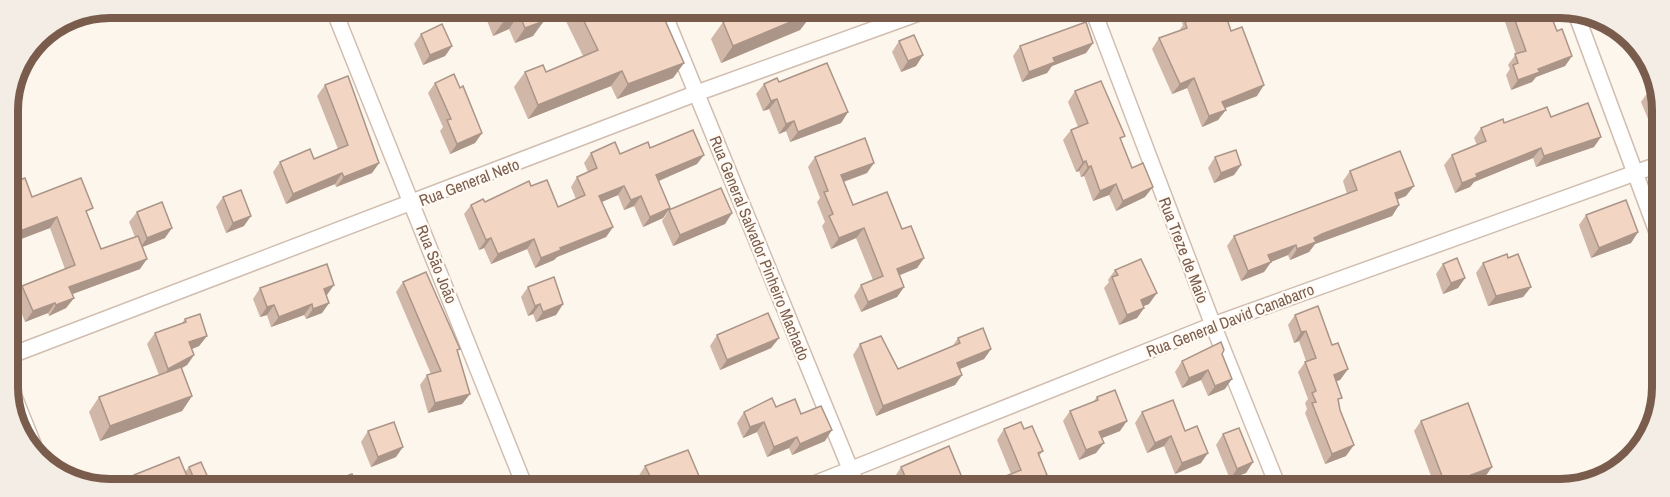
<svg xmlns="http://www.w3.org/2000/svg" width="1670" height="497" font-family="'Archivo Narrow',sans-serif">
<rect width="100%" height="100%" fill="#fdf6ec"/>
<g fill="none" stroke-linecap="round" stroke-linejoin="round">
<defs>
<g id="minor">
<polyline points="333,8 525,487"/>
<polyline points="662,9 858,488"/>
<polyline points="1093,10 1213,325 1279,489"/>
<polyline points="1575,11 1660,240"/>
<polyline points="9,356 697,93 930,9"/>
<polyline points="9,384 40,461"/>
<polyline points="804,488 1213,325 1660,164"/>
</g>
</defs>
<use href="#minor" stroke="#d1beb0" stroke-width="18"/>
<use href="#minor" stroke="#fff" stroke-width="15"/>
</g>
<g fill="#d1b7a8">
<polygon points="482,8 556,9 547,12 533,36 515,43 509,29 493,36"/>
<polygon points="560,9 660,9 684,63 673,78 617,99 611,86 528,119 514,87 525,72 546,72 583,56"/>
<polygon points="742,9 826,9 810,17 800,30 721,63 711,39 723,22 744,13"/>
<polygon points="1505,11 1549,11 1557,31 1572,56 1565,66 1536,77 1532,82 1511,90 1506,75 1510,69 1508,65 1516,54 1505,22 1508,18"/>
<polygon points="1189,12 1231,31 1257,96 1225,108 1218,120 1202,127 1187,88 1172,94 1152,49 1159,38 1179,31 1183,25 1182,23"/>
<polygon points="1625,33 1633,38 1652,75 1643,79"/>
<polygon points="421,34 452,46 445,56 423,65 414,44"/>
<polygon points="899,41 923,55 916,66 901,72 892,52"/>
<polygon points="1093,43 1086,53 1052,66 1047,73 1022,82 1013,56 1020,46"/>
<polygon points="779,82 848,112 841,123 790,142 786,131 779,134 769,109 763,111 756,94 764,84"/>
<polygon points="435,83 482,133 475,143 450,154 440,131 443,127 428,93"/>
<polygon points="325,85 379,163 372,173 336,187 335,184 286,204 273,172 280,162 314,159 338,149 317,96"/>
<polygon points="1661,90 1660,137 1656,138 1641,102 1648,92"/>
<polygon points="1075,91 1132,168 1145,197 1116,211 1109,195 1093,201 1084,176 1081,177 1079,171 1076,172 1063,140 1071,130 1078,127 1068,102"/>
<polygon points="1551,117 1594,147 1536,167 1533,158 1474,182 1470,187 1455,193 1444,165 1452,155 1477,145 1474,138 1481,128 1504,123"/>
<polygon points="650,148 697,164 659,181 670,208 663,218 643,227 634,206 624,210 618,195 602,202 613,227 606,237 557,257 554,260 535,268 527,249 491,264 484,248 479,250 464,214 471,205 485,202 531,186 558,207 576,199 571,187 577,177 588,172 584,163 591,153 620,154"/>
<polygon points="815,157 867,173 844,182 853,205 902,229 924,258 917,268 900,275 904,287 897,297 861,312 854,296 861,285 873,280 856,238 831,249 822,226 825,222 817,202 820,198 808,167"/>
<polygon points="1215,157 1241,165 1234,175 1214,183 1208,168"/>
<polygon points="1350,171 1406,196 1397,200 1399,205 1392,216 1315,244 1309,252 1290,260 1288,255 1271,262 1264,272 1241,281 1227,246 1234,236 1347,194 1343,181"/>
<polygon points="8,184 32,197 88,215 101,249 135,237 129,222 137,212 165,238 142,247 140,269 72,294 74,298 66,308 49,316 48,313 25,322 15,296 22,286 65,269 50,228 13,242 8,231"/>
<polygon points="223,197 244,226 226,233 216,207"/>
<polygon points="669,210 732,213 725,224 673,246 662,221"/>
<polygon points="1586,215 1638,232 1631,243 1591,258 1579,225"/>
<polygon points="1508,258 1531,287 1523,297 1488,306 1476,273 1483,263"/>
<polygon points="1443,264 1465,278 1458,288 1443,294 1436,274"/>
<polygon points="1115,270 1149,304 1143,306 1144,308 1137,318 1119,325 1104,288 1109,282 1108,280"/>
<polygon points="403,282 458,352 470,394 462,404 428,413 420,385 427,375 431,374 396,292"/>
<polygon points="528,287 563,304 556,315 536,322 533,314 528,316 521,297"/>
<polygon points="260,288 327,295 326,296 329,303 322,313 306,319 304,315 271,327 267,315 260,317 253,299"/>
<polygon points="1295,315 1332,345 1348,369 1340,380 1336,381 1346,456 1325,464 1305,413 1307,409 1305,403 1308,399 1298,372 1306,361 1299,341 1294,343 1288,325"/>
<polygon points="185,319 207,336 199,346 192,349 194,355 187,365 182,368 192,396 182,411 100,441 89,412 99,397 159,375 147,344 155,333 182,323"/>
<polygon points="717,335 779,338 771,348 720,370 710,346"/>
<polygon points="958,338 991,349 984,359 960,369 962,375 955,385 876,416 853,355 860,344 898,369 952,347"/>
<polygon points="1222,354 1225,389 1208,396 1201,380 1182,388 1175,372 1182,361"/>
<polygon points="1097,397 1120,431 1102,438 1096,453 1079,460 1063,421 1070,411 1093,402"/>
<polygon points="776,407 801,414 825,441 792,455 789,448 767,457 757,432 743,438 737,423 744,412"/>
<polygon points="1142,412 1185,431 1201,463 1175,474 1164,446 1147,453 1135,423"/>
<polygon points="1421,421 1485,477 1463,486 1465,489 1436,489 1414,431"/>
<polygon points="1004,429 1024,429 1043,451 1039,456 1040,485 1032,488 999,488 999,486 1006,476 1011,474 997,440"/>
<polygon points="368,431 396,457 371,467 361,442"/>
<polygon points="1223,434 1253,462 1246,473 1230,479 1216,445"/>
<polygon points="645,466 699,487 623,487 640,480 638,477"/>
<polygon points="189,467 207,486 127,486 134,475 185,472"/>
<polygon points="901,467 959,488 899,488 894,478"/>
</g>
<g fill="#aa9588">
<polygon points="540,8 556,9 533,18"/>
<polygon points="806,9 826,9 810,17 800,30 721,63 733,46"/>
<polygon points="519,14 509,29 493,36 504,21"/>
<polygon points="544,21 533,36 515,43 525,28"/>
<polygon points="1093,43 1086,53 1052,66 1047,73 1022,82 1029,72 1053,58"/>
<polygon points="452,46 445,56 423,65 430,55"/>
<polygon points="923,55 916,66 901,72 908,61"/>
<polygon points="1572,56 1565,66 1536,77 1532,82 1511,90 1518,80 1538,69"/>
<polygon points="684,63 673,78 617,99 628,84"/>
<polygon points="1649,70 1652,75 1643,79"/>
<polygon points="622,71 611,86 528,119 538,105"/>
<polygon points="1194,78 1187,88 1172,94 1180,84"/>
<polygon points="1264,85 1257,96 1215,112 1222,102"/>
<polygon points="777,99 769,109 763,111 771,101"/>
<polygon points="1226,110 1218,120 1202,127 1209,116"/>
<polygon points="848,112 841,123 790,142 798,132"/>
<polygon points="794,121 786,131 779,134 786,124"/>
<polygon points="1660,132 1660,137 1656,138"/>
<polygon points="482,133 475,143 450,154 457,144"/>
<polygon points="1601,137 1594,147 1536,167 1544,156"/>
<polygon points="1541,148 1533,158 1474,182 1470,187 1455,193 1462,183 1476,174"/>
<polygon points="704,155 697,164 649,185 656,175"/>
<polygon points="1086,161 1079,171 1076,172 1083,162"/>
<polygon points="379,163 372,173 336,187 344,177"/>
<polygon points="874,163 867,173 834,185 841,175"/>
<polygon points="1241,165 1234,175 1214,183 1221,173"/>
<polygon points="1091,166 1084,176 1081,177 1088,167"/>
<polygon points="342,173 335,184 286,204 293,194"/>
<polygon points="1116,184 1109,195 1093,201 1100,191"/>
<polygon points="624,186 618,195 592,206 599,196"/>
<polygon points="1414,186 1406,196 1387,203 1395,193"/>
<polygon points="1153,187 1145,197 1116,211 1123,201"/>
<polygon points="641,196 634,206 624,210 631,200"/>
<polygon points="1399,205 1392,216 1315,244 1309,252 1290,260 1297,249 1322,234"/>
<polygon points="670,208 663,218 643,227 650,217"/>
<polygon points="732,213 725,224 673,246 680,235"/>
<polygon points="251,216 244,226 226,233 233,223"/>
<polygon points="57,217 50,228 13,242 20,231"/>
<polygon points="613,227 606,237 557,257 554,260 535,268 541,258 560,248"/>
<polygon points="172,228 165,238 140,248 147,238"/>
<polygon points="864,228 856,238 831,249 839,238"/>
<polygon points="1638,232 1631,243 1591,258 1599,248"/>
<polygon points="491,238 484,248 479,250 486,240"/>
<polygon points="534,239 527,249 491,264 498,254"/>
<polygon points="1296,245 1288,255 1261,266 1268,255"/>
<polygon points="924,258 917,268 890,279 897,269"/>
<polygon points="147,259 140,269 62,298 69,287"/>
<polygon points="1271,262 1264,272 1241,281 1248,271"/>
<polygon points="1465,278 1458,288 1443,294 1451,283"/>
<polygon points="334,285 327,295 316,299 324,289"/>
<polygon points="904,287 897,297 861,312 868,302"/>
<polygon points="1531,287 1523,297 1488,306 1496,296"/>
<polygon points="1157,293 1149,304 1134,310 1141,300"/>
<polygon points="74,298 66,308 49,316 56,305"/>
<polygon points="55,303 48,313 25,322 33,311"/>
<polygon points="329,303 322,313 306,319 313,309"/>
<polygon points="312,304 304,315 271,327 279,317"/>
<polygon points="540,304 533,314 528,316 535,306"/>
<polygon points="563,304 556,315 536,322 543,312"/>
<polygon points="274,305 267,315 260,317 267,307"/>
<polygon points="1144,308 1137,318 1119,325 1127,315"/>
<polygon points="1306,331 1299,341 1294,343 1301,332"/>
<polygon points="207,336 199,346 182,353 189,342"/>
<polygon points="779,338 771,348 720,370 727,360"/>
<polygon points="991,349 984,359 950,373 957,363"/>
<polygon points="194,355 187,365 161,380 168,369"/>
<polygon points="1348,369 1340,380 1326,385 1334,375"/>
<polygon points="1208,370 1201,380 1182,388 1189,378"/>
<polygon points="962,375 955,385 876,416 883,406"/>
<polygon points="1232,379 1225,389 1208,396 1215,386"/>
<polygon points="470,394 462,404 428,413 435,403"/>
<polygon points="192,396 182,411 100,441 110,426"/>
<polygon points="1127,421 1120,431 1092,442 1099,432"/>
<polygon points="764,422 757,432 743,438 750,427"/>
<polygon points="832,430 825,441 792,455 800,444"/>
<polygon points="1171,436 1164,446 1147,453 1155,443"/>
<polygon points="797,437 789,448 767,457 774,447"/>
<polygon points="1104,443 1096,453 1079,460 1086,450"/>
<polygon points="1354,445 1346,456 1325,464 1332,454"/>
<polygon points="403,447 396,457 371,467 378,457"/>
<polygon points="1208,453 1201,463 1175,474 1182,463"/>
<polygon points="1253,462 1246,473 1230,479 1237,469"/>
<polygon points="1492,467 1485,477 1454,489 1461,479"/>
<polygon points="1047,475 1040,485 1032,488 1023,488 1027,483"/>
<polygon points="189,481 184,486 174,486"/>
<polygon points="210,482 207,486 199,486"/>
</g>
<g fill="#f3d5c3" stroke="#aa9588" stroke-width="1.5">
<polygon points="499,8 545,9 547,12 544,21 525,28 519,14 504,21"/>
<polygon points="578,9 660,9 684,63 628,84 622,71 538,105 525,72 543,65 546,72 598,50"/>
<polygon points="753,9 810,9 812,13 733,46 723,22"/>
<polygon points="1195,10 1224,10 1231,31 1242,27 1264,85 1222,102 1226,110 1209,116 1194,78 1180,84 1159,38 1187,28 1185,22 1192,20 1189,12"/>
<polygon points="1514,11 1549,11 1557,31 1562,29 1572,56 1538,69 1540,72 1518,80 1513,65 1518,63 1515,54 1526,51 1512,12"/>
<polygon points="1086,22 1093,43 1053,58 1055,62 1029,72 1020,46"/>
<polygon points="442,24 452,46 430,55 421,34"/>
<polygon points="914,35 923,55 908,61 899,41"/>
<polygon points="827,63 848,112 798,132 794,121 786,124 777,99 771,101 764,84 777,78 779,82"/>
<polygon points="454,74 460,88 463,86 482,133 457,144 447,120 451,119 435,83"/>
<polygon points="348,76 379,163 344,177 342,173 293,194 280,162 310,149 314,159 348,145 325,85"/>
<polygon points="1101,81 1125,136 1120,138 1132,168 1143,163 1153,187 1123,201 1116,184 1100,191 1091,166 1088,167 1086,161 1083,162 1071,130 1088,123 1075,91"/>
<polygon points="1659,88 1661,90 1660,123 1648,92"/>
<polygon points="1588,103 1601,137 1544,156 1541,148 1476,174 1477,177 1462,183 1452,155 1486,141 1481,128 1503,119 1504,123 1547,107 1551,117"/>
<polygon points="693,130 704,155 656,175 670,208 650,217 641,196 631,200 624,186 599,196 613,227 560,248 561,250 541,258 534,239 498,254 491,238 486,240 471,205 483,199 485,202 529,181 531,186 547,180 558,207 585,195 577,177 597,168 591,153 615,142 620,154 648,142 650,148"/>
<polygon points="865,138 874,163 841,175 853,205 887,192 902,229 911,226 924,258 897,269 904,287 868,302 861,285 883,276 864,228 839,238 829,216 833,214 824,192 828,191 815,157"/>
<polygon points="1236,150 1241,165 1221,173 1215,157"/>
<polygon points="1400,151 1414,186 1395,193 1399,205 1322,234 1314,238 1316,242 1297,249 1296,245 1268,255 1271,262 1248,271 1234,236 1357,190 1350,171"/>
<polygon points="25,178 32,197 81,178 93,208 86,211 101,249 138,236 147,259 69,287 74,298 56,305 55,303 33,311 22,286 75,265 57,217 20,231 10,205 8,205 8,184"/>
<polygon points="721,188 732,213 680,235 669,210"/>
<polygon points="241,190 251,216 233,223 223,197"/>
<polygon points="1626,200 1638,232 1599,248 1586,215"/>
<polygon points="162,202 172,228 147,238 137,212"/>
<polygon points="1507,254 1508,258 1518,254 1531,287 1496,296 1483,263"/>
<polygon points="1457,258 1465,278 1451,283 1443,264"/>
<polygon points="1141,259 1157,293 1141,300 1144,308 1127,315 1112,277 1118,275 1115,270"/>
<polygon points="327,264 334,285 324,289 329,303 313,309 312,304 279,317 274,305 267,307 260,288"/>
<polygon points="426,272 460,349 457,350 470,394 435,403 427,375 441,371 403,282"/>
<polygon points="554,277 563,304 543,312 540,304 535,306 528,287"/>
<polygon points="1318,306 1332,345 1338,343 1348,369 1334,375 1342,398 1338,399 1340,410 1354,445 1332,454 1312,403 1316,402 1312,393 1316,391 1305,362 1316,358 1306,331 1301,332 1295,315"/>
<polygon points="768,313 779,338 727,360 717,335"/>
<polygon points="200,314 207,336 189,342 194,355 168,369 155,333 186,322 185,319"/>
<polygon points="983,328 991,349 957,363 962,375 883,406 860,344 881,336 898,369 960,343 958,338"/>
<polygon points="1221,342 1224,350 1222,354 1232,379 1215,386 1208,370 1189,378 1182,361"/>
<polygon points="181,367 192,396 110,426 99,397"/>
<polygon points="1115,390 1127,421 1099,432 1104,443 1086,450 1070,411 1098,400 1097,397"/>
<polygon points="772,398 776,407 795,399 801,414 821,406 832,430 800,444 797,437 774,447 764,422 750,427 744,412"/>
<polygon points="1173,400 1185,431 1197,426 1208,453 1182,463 1171,436 1155,443 1142,412"/>
<polygon points="1468,403 1492,467 1461,479 1465,489 1447,489 1421,421"/>
<polygon points="394,422 403,447 378,457 368,431"/>
<polygon points="1021,422 1024,429 1032,426 1043,451 1038,453 1047,475 1027,483 1029,488 1010,488 1006,476 1021,470 1004,429"/>
<polygon points="1239,428 1253,462 1237,469 1223,434"/>
<polygon points="949,446 963,480 957,483 959,488 910,488 901,467"/>
<polygon points="688,450 702,483 692,487 686,487 685,484 676,487 623,487 650,476 645,466"/>
<polygon points="179,457 189,481 174,486 138,486 134,475"/>
<polygon points="201,462 210,482 199,486 197,486 189,467"/>
<polygon points="352,474 357,487 317,487"/>
</g>
<g text-anchor="middle" stroke-width="4.5" stroke-linejoin="round" paint-order="stroke">
<g font-size="16" fill="#7a5c4d" stroke="#fffaf3">
<text transform="translate(469 182) rotate(-21)" y="6">Rua General Neto</text>
<text transform="translate(760 248) rotate(68)" y="6">Rua General Salvador Pinheiro Machado</text>
<text transform="translate(1184 250) rotate(69)" y="6">Rua Treze de Maio</text>
<text transform="translate(437 264) rotate(68)" y="6">Rua São João</text>
<text transform="translate(1230 320) rotate(-21)" y="6">Rua General David Canabarro</text>
</g>
</g>
<path d="M0 0H1670V497H0ZM110 18H1560A92 92 0 0 1 1652 110V387A92 92 0 0 1 1560 479H110A92 92 0 0 1 18 387V110A92 92 0 0 1 110 18Z" fill="#f4ede6" fill-rule="evenodd"/>
<path fill="none" stroke="#7a5c4d" stroke-width="8" d="M110 18H1560A92 92 0 0 1 1652 110V387A92 92 0 0 1 1560 479H110A92 92 0 0 1 18 387V110A92 92 0 0 1 110 18Z"/>
</svg>
